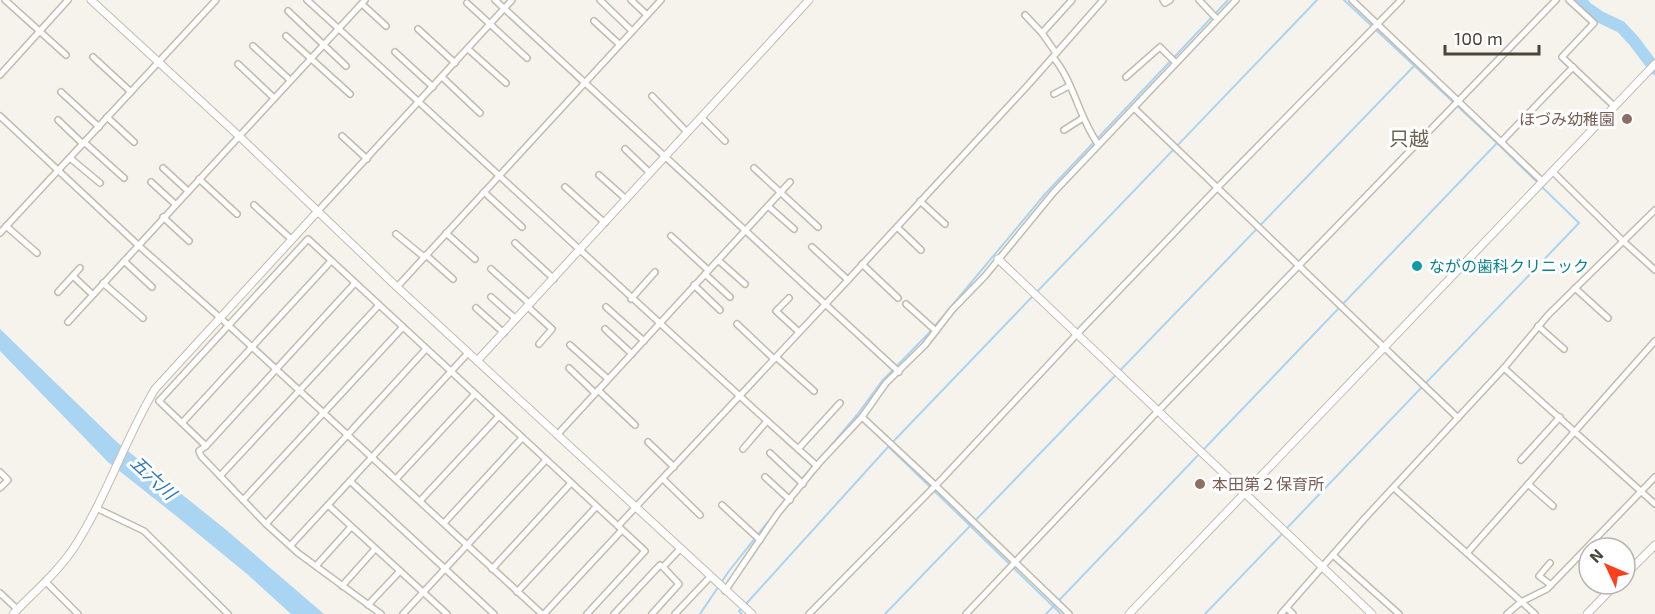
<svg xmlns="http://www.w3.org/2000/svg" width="1655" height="614" font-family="'Exo 2','Noto Sans JP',sans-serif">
<rect width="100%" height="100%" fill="#f6f3ec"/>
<polygon fill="#a9d4f2" points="0,329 118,443 225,529 324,614 291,614 247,574 175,515 108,462 0,351"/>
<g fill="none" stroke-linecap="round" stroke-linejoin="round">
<g stroke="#a9d4f2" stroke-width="2">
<polyline points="889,447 1061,614"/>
<polyline points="818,461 857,415 882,381 929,333 1046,193 1228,0"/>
<polyline points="802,479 814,465"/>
<polyline points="779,508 798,484"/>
<polyline points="1286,529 1579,223 1497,143 1344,0"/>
<polyline points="746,604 888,447 1317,0"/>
<polyline points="742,608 739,611 742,614"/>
<polyline points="700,614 729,571 775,513"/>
<polyline points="885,614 1414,66"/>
<polyline points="1046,614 1497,143"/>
<polyline points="1205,614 1283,533"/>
</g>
<polyline stroke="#a9d4f2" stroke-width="12" points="1580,0 1587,8 1600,17 1621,27 1634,41 1655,69"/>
<defs>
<g id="minor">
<polyline points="5,0 66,55"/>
<path d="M307 0C478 155 646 312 817 466"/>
<polyline points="495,0 899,372"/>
<polyline points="600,0 632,31"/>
<polyline points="631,0 647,15"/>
<polyline points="1163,0 1165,3 1170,0"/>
<polyline points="1199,0 1217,19"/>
<polyline points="1352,0 1543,182"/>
<polyline points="1569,0 1594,23 1562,57 1614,106"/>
<polyline points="467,3 527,58"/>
<polyline points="362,4 386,26"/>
<polyline points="288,11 346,66"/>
<polyline points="1025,15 1042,33 1056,53"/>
<polyline points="594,21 619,44"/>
<polyline points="418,29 455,63"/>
<polyline points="1042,33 1072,0"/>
<polyline points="286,36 350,94"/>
<polyline points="253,46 290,80"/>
<polyline points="468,49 506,83"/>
<polyline points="395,52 433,87"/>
<polyline points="93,57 131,92"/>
<path d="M1053 57C1074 82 1079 118 1098 144"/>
<polyline points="238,64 274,98"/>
<polyline points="0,75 68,0"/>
<polyline points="442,77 480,113"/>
<polyline points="1126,77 1160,47 1175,62"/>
<polyline points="61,92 99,127"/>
<polyline points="1054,94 1069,86"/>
<polyline points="652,96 687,132"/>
<polyline points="1134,108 1458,418"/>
<polyline points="0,116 138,245 226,323 542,614"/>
<polyline points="107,117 134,142"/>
<polyline points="701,117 725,141"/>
<polyline points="58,120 83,144"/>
<polyline points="1064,130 1083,118"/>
<polyline points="342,136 367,159"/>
<polyline points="84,142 124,178"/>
<polyline points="1501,142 1573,67"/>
<polyline points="625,149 650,173"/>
<polyline points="70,158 100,183"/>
<polyline points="163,168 188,191"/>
<polyline points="754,168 818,227"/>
<polyline points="1553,172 1623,241 1655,270"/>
<polyline points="599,175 626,199"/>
<polyline points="199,179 237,214"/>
<polyline points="151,182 175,204"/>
<polyline points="565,187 605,223"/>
<polyline points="484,192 522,227"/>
<polyline points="920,201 945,224"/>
<polyline points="254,205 291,239"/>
<polyline points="768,206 794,229"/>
<polyline points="318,211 512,0"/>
<polyline points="163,217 189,241"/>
<polyline points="6,226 37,253"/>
<polyline points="897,227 921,250"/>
<polyline points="0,233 216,0"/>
<polyline points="446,233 475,259"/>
<polyline points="396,234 424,257"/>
<polyline points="671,236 708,270"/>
<polyline points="515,243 554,279"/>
<polyline points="812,247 848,280"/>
<polyline points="426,255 453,279"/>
<polyline points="718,260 745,284"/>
<polyline points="124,261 152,287"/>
<polyline points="862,264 898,298"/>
<polyline points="491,269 530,304"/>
<polyline points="705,274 730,297"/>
<polyline points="73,276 93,295"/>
<polyline points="103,283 143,318"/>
<polyline points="694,285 720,310"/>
<polyline points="397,287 661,0"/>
<polyline points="1575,288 1608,318"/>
<polyline points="58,292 80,268"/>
<polyline points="491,297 516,319"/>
<polyline points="789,298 776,311 799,332"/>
<polyline points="631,299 655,272"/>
<polyline points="906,304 936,331"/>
<polyline points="528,307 552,329 539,344"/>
<polyline points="606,307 644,341"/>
<polyline points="476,308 504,333"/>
<polyline points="68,322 365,0"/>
<polyline points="737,324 774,359"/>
<polyline points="1538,326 1564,349"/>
<polyline points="605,329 632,354"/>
<polyline points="570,345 608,379"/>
<polyline points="776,357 814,391"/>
<polyline points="569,368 595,393"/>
<polyline points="1504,368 1655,504"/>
<polyline points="598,390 635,425"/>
<polyline points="862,417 935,485 1069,614"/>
<polyline points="182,423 331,261"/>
<polyline points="557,435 790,182"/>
<polyline points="648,442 674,467"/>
<polyline points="206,446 355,283"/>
<polyline points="743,449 767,421"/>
<polyline points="798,449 840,403"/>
<polyline points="770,453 803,484"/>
<polyline points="1521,460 1560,417"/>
<polyline points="0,472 8,480 0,488"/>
<polyline points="220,476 379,305"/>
<polyline points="765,477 790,500"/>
<polyline points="396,479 475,394"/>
<polyline points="663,479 700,515"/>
<polyline points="350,481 494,614"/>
<polyline points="1528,484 1553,506"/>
<polyline points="1394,488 1535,614"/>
<polyline points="243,500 403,327"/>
<polyline points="420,501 499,416"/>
<polyline points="328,505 447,614"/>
<polyline points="722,505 760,540"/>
<polyline points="96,508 144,531 228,614"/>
<polyline points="444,523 522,438"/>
<polyline points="266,524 426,349"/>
<polyline points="618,526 848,280 1029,84 1103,0"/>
<polyline points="291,545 468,353"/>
<polyline points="1467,553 1655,341"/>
<polyline points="1333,555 1399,614"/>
<polyline points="1550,563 1539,576 1551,585"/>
<polyline points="316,566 351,527"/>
<polyline points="492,569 571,483"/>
<polyline points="45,581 78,614"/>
<polyline points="342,586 375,549"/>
<polyline points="725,591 778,513 819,463 862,417 886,383 925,345 952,310 985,276 1054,192 1236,0"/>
<polyline points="517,592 596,507"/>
<polyline points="0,593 17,609"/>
<polyline points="368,605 400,571"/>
<polyline points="1287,608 1293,614"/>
<polyline points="381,614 298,553 266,524 201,456 199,451 206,446 159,401 308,239 645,551 587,614"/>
<polyline points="403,614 546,460"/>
<polyline points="544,614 622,530"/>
<polyline points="614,614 660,565 663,567 680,549"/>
<polyline points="652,614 679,584 663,567"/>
<polyline points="675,614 710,577"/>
<polyline points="809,614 942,479 1077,334 1218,187 1401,0"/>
<polyline points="966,614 1158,411 1556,0"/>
<polyline points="1281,614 1365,518 1504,368 1548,315 1655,210"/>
<polyline points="1507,614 1521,602 1547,589 1655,477"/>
</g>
<g id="tertiary">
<polyline points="91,0 239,136 397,287 752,614"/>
<polyline points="998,259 1372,614"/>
<polyline points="477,361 809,0"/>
<polyline points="1625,575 1655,545"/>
<path d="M13 614C34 592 59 571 75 546 107 496 125 439 155 389L318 211"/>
<polyline points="1129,614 1655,64"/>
<polyline points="1587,614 1616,584"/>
</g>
</defs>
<use href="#minor" stroke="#c2bbae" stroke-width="8"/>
<use href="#tertiary" stroke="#c2bbae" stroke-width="9"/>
<use href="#minor" stroke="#fff" stroke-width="5"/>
<use href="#tertiary" stroke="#fff" stroke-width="7"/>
</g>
<g fill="#8d6e63" stroke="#fff" stroke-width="2">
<circle cx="1627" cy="119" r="6"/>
<circle cx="1200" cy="484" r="6"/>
</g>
<circle fill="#0f9aa8" stroke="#fff" stroke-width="2" cx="1417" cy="266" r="6"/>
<g text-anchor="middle" stroke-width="6" stroke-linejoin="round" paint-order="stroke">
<g font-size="16" fill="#785e54" stroke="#fff" text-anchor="end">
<text x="1615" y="125">ほづみ幼稚園</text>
<text x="1212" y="490" text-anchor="start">本田第２保育所</text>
</g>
<g font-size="16" fill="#0d838f" stroke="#fff" text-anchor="start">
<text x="1429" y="272">ながの歯科クリニック</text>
</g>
<g font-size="18" font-style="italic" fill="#2e7ab2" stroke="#fff">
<text transform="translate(153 478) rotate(43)" y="6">五六川</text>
</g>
<g font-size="20" fill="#6e6250" stroke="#fff">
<text x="1409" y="146">只越</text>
</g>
</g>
<g transform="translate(1607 566) rotate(314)"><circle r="28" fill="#ffffff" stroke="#b7b4b0" stroke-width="1.5"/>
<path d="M0-4.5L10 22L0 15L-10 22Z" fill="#fc3f1d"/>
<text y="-9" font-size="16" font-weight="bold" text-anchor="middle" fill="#4b4439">N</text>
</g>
<path d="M1445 45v9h94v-9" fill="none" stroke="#4b4439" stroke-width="3"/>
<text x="1454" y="45" font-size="18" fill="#4b4439" stroke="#ffffff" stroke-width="4.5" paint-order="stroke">100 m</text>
</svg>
